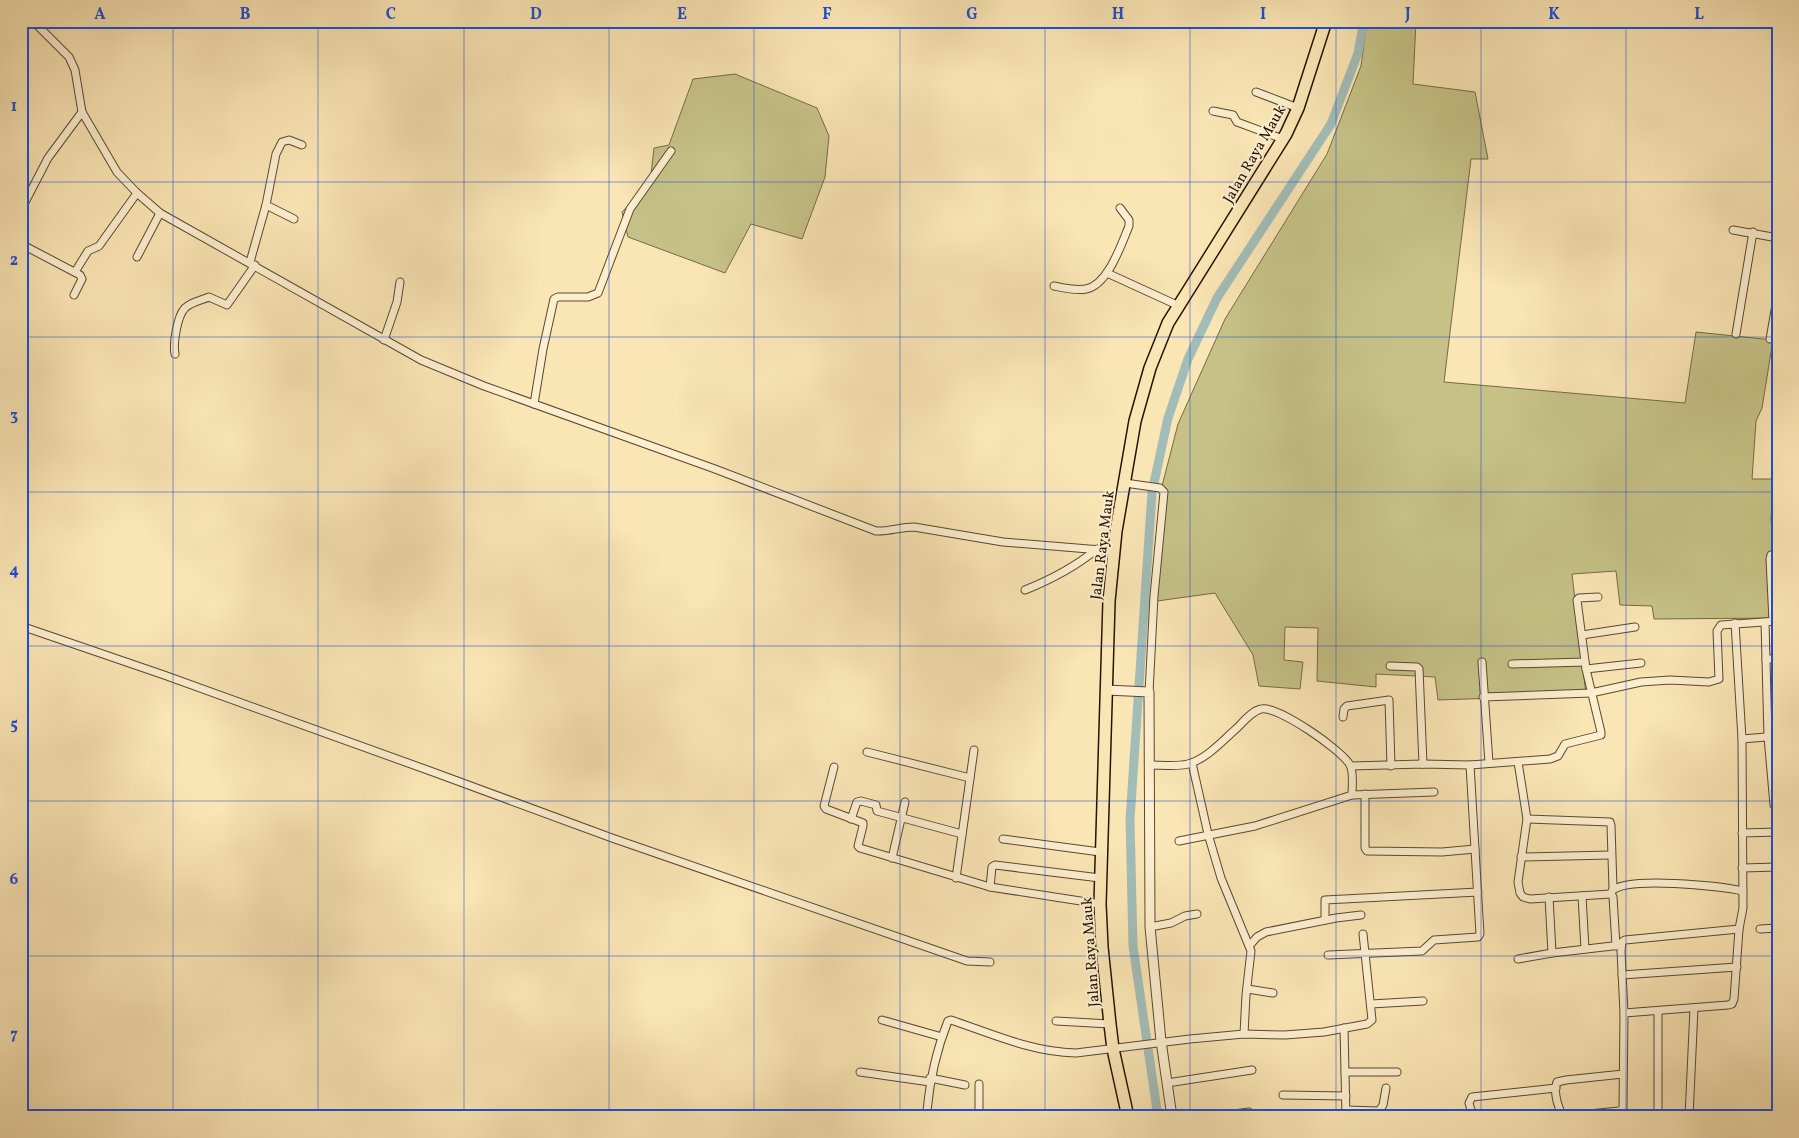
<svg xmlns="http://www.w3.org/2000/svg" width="1799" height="1138" font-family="Vollkorn,serif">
<rect width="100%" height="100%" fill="#fae5b4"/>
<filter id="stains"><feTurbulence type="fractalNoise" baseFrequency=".004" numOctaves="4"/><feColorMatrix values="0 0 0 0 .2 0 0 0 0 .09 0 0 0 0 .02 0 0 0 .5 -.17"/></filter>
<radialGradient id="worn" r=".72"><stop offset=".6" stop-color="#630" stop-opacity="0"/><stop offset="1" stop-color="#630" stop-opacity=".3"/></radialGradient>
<g fill="#c6c287" stroke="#766a45">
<polygon points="1367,21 1416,21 1413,84 1475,92 1488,159 1471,159 1444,382 1685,403 1696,332 1773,340 1762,408 1756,421 1752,479 1776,479 1771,517 1777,618 1654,619 1652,606 1620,605 1616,571 1572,574 1586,695 1438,700 1435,677 1376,674 1376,687 1317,681 1318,628 1285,627 1284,660 1303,662 1300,689 1259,686 1253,655 1215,593 1150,602 1161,490 1178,424 1225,319 1327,154 1361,66"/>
<polygon points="735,74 817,108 829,136 825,177 802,239 751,224 725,273 628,237 622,212 650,183 654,148 669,145 693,79"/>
</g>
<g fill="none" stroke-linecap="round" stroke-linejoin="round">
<polyline stroke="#a2bdb7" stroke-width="9" points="1158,1117 1133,946 1130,820 1152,492 1168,418 1188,359 1217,298 1331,124 1358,53 1364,21"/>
<defs>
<g id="minor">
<path d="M33 21 69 57 75 70 82 112 117 172 137 193 160 213 421 360 484 386 715 469 876 531C887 532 901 527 914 527L1003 542 1113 551"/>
<polyline points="1256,92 1298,108"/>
<polyline points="1213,111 1233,115 1237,122 1283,139"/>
<polyline points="266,205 294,219"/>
<polyline points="21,210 48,158 82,112"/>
<polyline points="1733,230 1778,238"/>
<polyline points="21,244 80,275 82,279 74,295"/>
<polyline points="137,257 160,213"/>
<polyline points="250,262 266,205 276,154 282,142 289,140 302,145"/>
<polyline points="75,272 88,251 99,246 137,193"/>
<polyline points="1107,273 1177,305"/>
<path d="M1054 286C1064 288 1076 291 1086 289 1108 285 1121 245 1129 226V220L1120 208"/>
<polyline points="1736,334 1753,232"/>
<polyline points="1770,339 1778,293"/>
<polyline points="384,340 397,302 400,282"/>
<path d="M175 354C173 344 177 316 185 308 191 302 202 300 209 297L227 305 255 265"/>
<polyline points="534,404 543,349 554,299 558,297 588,297 598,293 630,209 671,151"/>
<polyline points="1125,483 1160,488 1164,492 1154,596 1149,692"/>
<path d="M1025 590C1050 580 1075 567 1097 549"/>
<polyline points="1773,621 1770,559 1771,555 1778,554"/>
<polyline points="1765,622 1768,737 1774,805"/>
<polyline points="21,626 164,675 433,772 612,838 967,961 990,962"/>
<polyline points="1582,635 1635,627"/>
<polyline points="1766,659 1778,659"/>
<polyline points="1482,662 1489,763"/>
<polyline points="1512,664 1585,662"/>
<polyline points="1390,666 1417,667 1419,669 1423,764"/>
<polyline points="1586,669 1641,663"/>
<polyline points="1483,697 1591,693 1641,682 1670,680 1709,682 1719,679 1717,631 1721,625 1778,621"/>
<polyline points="1343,717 1344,709 1347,706 1389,700 1391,766"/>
<polyline points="1742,739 1778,736"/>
<polyline points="867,752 970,778"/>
<polyline points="1518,762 1527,819 1518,882 1520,893 1523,897 1530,899 1611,894"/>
<polyline points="1192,763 1208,834 1221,878 1251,951 1246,995 1244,1034"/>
<path d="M1150 765C1162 765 1176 767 1188 764 1207 759 1223 740 1237 728 1244 721 1252 711 1261 709 1277 705 1342 750 1350 765 1354 772 1352 787 1352 795"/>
<polyline points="1351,766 1423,764 1470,765 1550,759 1558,756 1565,744 1601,735 1601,732 1586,669 1577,600 1579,598 1598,597"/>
<polyline points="834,767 824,806 826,809 863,823 863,826 858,846 860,848 990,887 1100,904"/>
<polyline points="1365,794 1365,848 1367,851 1442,852 1475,849"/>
<polyline points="851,819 857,802 861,801 876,805 877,811 962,834"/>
<polyline points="1527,819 1610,822 1611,825 1613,889"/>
<polyline points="1742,833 1778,832"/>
<polyline points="1003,839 1100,852"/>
<polyline points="1179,841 1255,826 1352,795 1434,792"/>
<polyline points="1521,857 1611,855"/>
<polyline points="892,858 905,802"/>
<polyline points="1742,868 1778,867"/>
<polyline points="956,878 974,750"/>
<polyline points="990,887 992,867 995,865 1100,878"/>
<path d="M1612 891C1627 876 1720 886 1743 891"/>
<polyline points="1611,894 1613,897 1616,946"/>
<polyline points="1582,896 1585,949"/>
<polyline points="1549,897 1552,953"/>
<polyline points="1325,920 1325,900 1478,892"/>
<polyline points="1150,927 1171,923 1185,916 1197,914"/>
<polyline points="1760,929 1778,928"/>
<polyline points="1250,945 1257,937 1266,932 1336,918 1361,915"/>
<polyline points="1328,955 1422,951 1434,940 1478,937 1480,934 1470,765"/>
<polyline points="1518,959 1552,953 1621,945"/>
<polyline points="1622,975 1737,967"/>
<polyline points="1247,989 1273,993"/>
<polyline points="1371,1004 1423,1001"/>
<polyline points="1624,1013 1728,1005 1732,1004 1734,999 1739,929 1743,908 1742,739 1735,623"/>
<polyline points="882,1020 942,1037"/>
<polyline points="1056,1021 1110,1024"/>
<polyline points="1344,1028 1346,1117"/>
<polyline points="860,1072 930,1082"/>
<polyline points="1345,1072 1397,1072"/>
<path d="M1623 1074 1566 1080 1557 1082C1553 1092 1558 1106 1562 1115L1569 1116 1619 1111 1623 1109 1624 1013 1621 951 1622 942 1625 940 1739 929"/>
<polyline points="930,1078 965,1085"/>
<polyline points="1167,1083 1252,1070"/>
<polyline points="1283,1095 1346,1096"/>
<polyline points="1346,1110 1379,1111 1383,1105 1386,1088"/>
<path d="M960 1117 932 1114 927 1111C930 1079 936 1051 948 1021L951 1020C992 1034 1032 1052 1076 1053L1190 1039 1244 1034 1285 1035 1324 1032 1367 1024 1372 1020 1363 934"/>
<polyline points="979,1117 979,1084"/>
<polyline points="1005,1117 1040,1115 1042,1117"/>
<polyline points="1211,1117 1249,1112"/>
<polyline points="1473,1117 1469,1103 1472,1097 1556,1088"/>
<polyline points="1658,1117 1658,1011"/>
<polyline points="1689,1117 1694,1008"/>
</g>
<polyline id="tertiary" points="1106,690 1149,692 1150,927 1161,1041 1172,1117"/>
<polyline id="primary" points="1128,1117 1113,1049 1110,1024 1102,947 1100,904 1109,601 1116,531 1135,421 1150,368 1168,323 1286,134 1298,108 1326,21"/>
</defs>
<use href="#minor" stroke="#5a482f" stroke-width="9"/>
<use href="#tertiary" stroke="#5a482f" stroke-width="11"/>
<use href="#primary" stroke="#251303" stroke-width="14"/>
<use href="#minor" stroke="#fceece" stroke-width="7"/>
<use href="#tertiary" stroke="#fceece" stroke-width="9"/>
<use href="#primary" stroke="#fae5b4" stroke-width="11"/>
</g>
<path fill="none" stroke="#1d4ed8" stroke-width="1" stroke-opacity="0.55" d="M173 21V1117M318 21V1117M464 21V1117M609 21V1117M754 21V1117M900 21V1117M1045 21V1117M1190 21V1117M1336 21V1117M1481 21V1117M1626 21V1117M21 182H1778M21 337H1778M21 492H1778M21 646H1778M21 801H1778M21 956H1778"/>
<g text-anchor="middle" stroke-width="4" stroke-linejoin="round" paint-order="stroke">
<g font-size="15" fill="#251303" stroke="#fceece">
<text transform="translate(1254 154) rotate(-60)" y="5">Jalan Raya Mauk</text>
<text transform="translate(1102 545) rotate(-83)" y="5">Jalan Raya Mauk</text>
<text transform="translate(1090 952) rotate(-94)" y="5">Jalan Raya Mauk</text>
</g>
</g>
<rect width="1799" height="1138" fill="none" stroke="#fae5b4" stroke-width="55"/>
<rect x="28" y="28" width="1744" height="1082" fill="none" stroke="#1d4ed8" stroke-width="2"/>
<g font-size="16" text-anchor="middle" font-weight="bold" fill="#1d4ed8">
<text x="100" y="19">A</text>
<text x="245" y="19">B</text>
<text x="391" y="19">C</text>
<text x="536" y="19">D</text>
<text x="682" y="19">E</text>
<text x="827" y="19">F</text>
<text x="972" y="19">G</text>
<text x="1118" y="19">H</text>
<text x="1263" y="19">I</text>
<text x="1408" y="19">J</text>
<text x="1554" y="19">K</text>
<text x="1699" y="19">L</text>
<text x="14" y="111">1</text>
<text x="14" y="265">2</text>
<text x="14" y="420">3</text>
<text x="14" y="575">4</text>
<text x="14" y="729">5</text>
<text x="14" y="884">6</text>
<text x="14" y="1039">7</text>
</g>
<rect width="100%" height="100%" filter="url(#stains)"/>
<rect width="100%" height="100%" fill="url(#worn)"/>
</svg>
